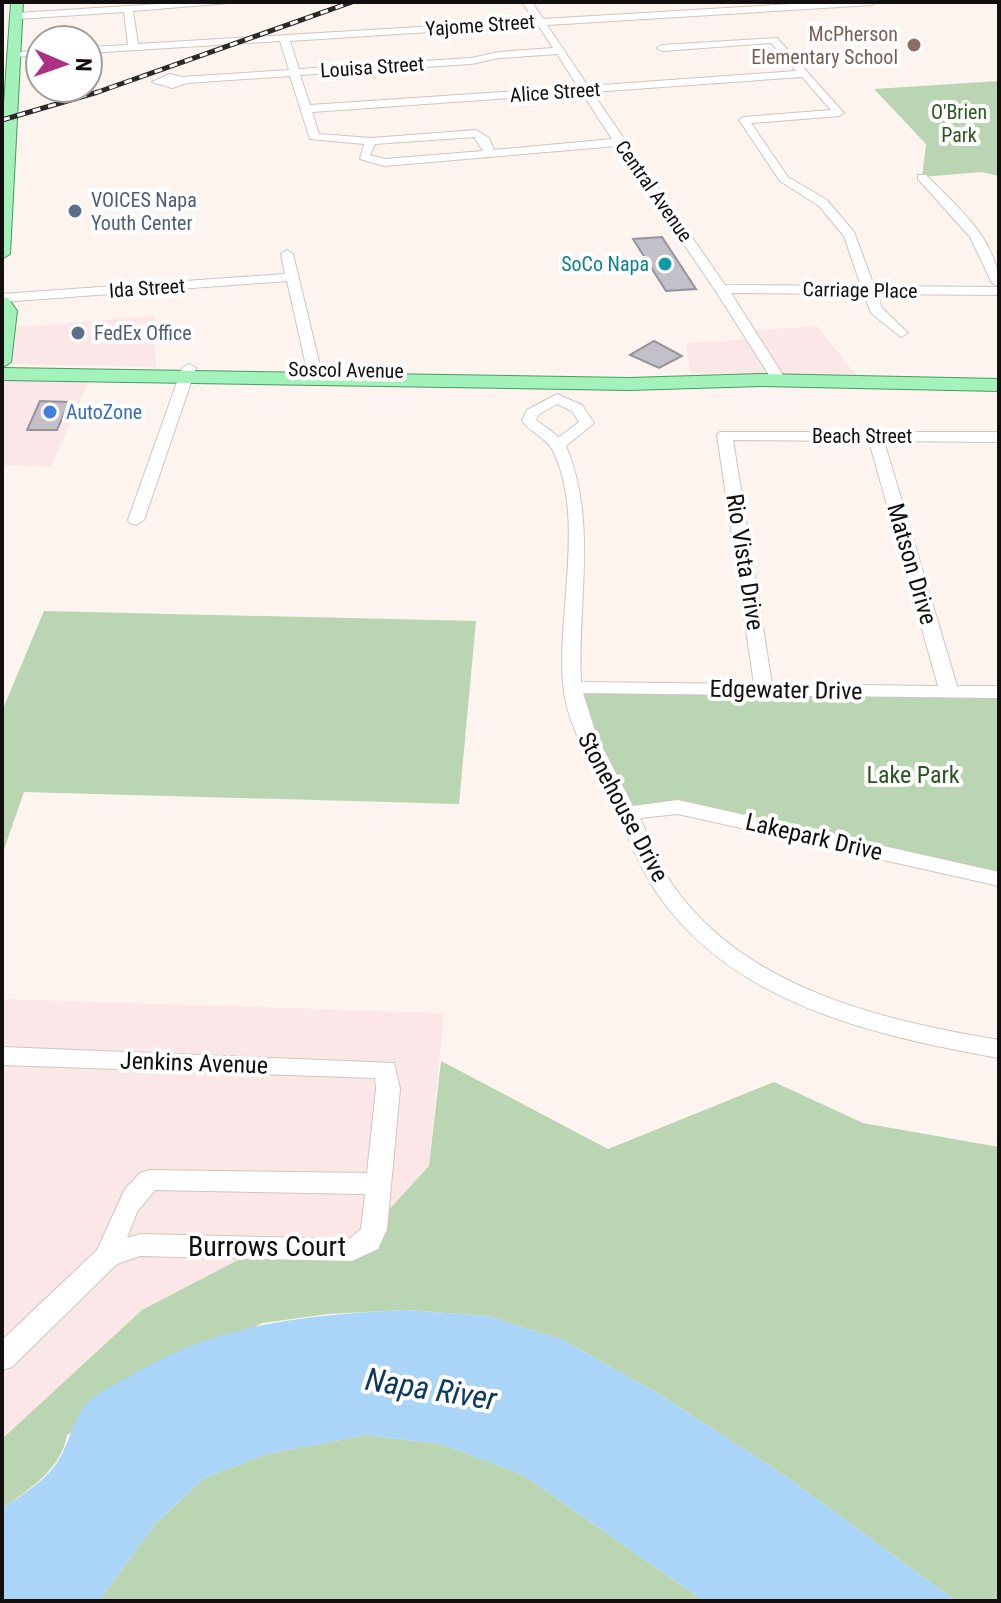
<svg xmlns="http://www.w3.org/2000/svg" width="1001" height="1603" font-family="'Roboto Condensed',sans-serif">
<rect width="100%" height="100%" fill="#fdf4ef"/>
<g fill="#fbe6e8">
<polygon points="154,316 156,367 2,364 7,328"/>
<polygon points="817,326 856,375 690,373 686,343 752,339 748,331"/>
<polygon points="2,374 91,376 51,466 2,465"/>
<polygon points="2,999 444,1013 429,1166 374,1229 369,1241 261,1248 142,1310 2,1439"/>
</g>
<g fill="#b9d5b2">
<polygon points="999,81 999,176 982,172 922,177 926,144 874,89"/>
<polygon points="44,611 476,621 459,804 24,792 2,855 2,711"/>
<polygon points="572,687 999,692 999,881 678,807 627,813"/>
<path d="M441 1061 608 1149 774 1082 863 1123 999 1147V1601H956L784 1475 659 1394 563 1340 488 1316 406 1310 328 1314 262 1323 67 1435C61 1470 29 1489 2 1509V1439L142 1310 261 1248 352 1250 429 1166Z"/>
<polygon points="366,1435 441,1444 523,1475 704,1601 99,1601 155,1524 204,1478 267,1454"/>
</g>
<path fill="#abd4f9" d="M406 1310 488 1316 563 1340 659 1394 784 1475 956 1601H704L523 1475 441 1444 366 1435 267 1454 204 1478 155 1524 99 1601H2V1509C20 1496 46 1481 58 1461 70 1443 72 1419 88 1402 98 1391 117 1384 130 1376 218 1323 306 1315 406 1310Z"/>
<g fill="#c3c0c9" stroke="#96939b" stroke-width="2">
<polygon points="662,237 696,289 666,291 633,239"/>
<polygon points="654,341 682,356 659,368 630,355"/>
<polygon points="40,401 69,402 57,430 27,430"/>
</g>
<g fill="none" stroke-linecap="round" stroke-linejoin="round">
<defs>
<g id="minor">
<path d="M192 2H241L133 11 138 44 534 20 522 2H532L543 19 826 2H877L872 5 547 25 588 86 796 71 771 43 662 51 657 48 662 45 777 38 844 113 839 116 751 123 788 177 827 200 854 232 874 286 999 287V295L877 294 882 308 908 333 901 337 871 313 864 294 731 293 786 380 784 383H774L717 293 617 146 384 166 360 159 364 144 310 139 290 76 187 83 172 88 152 82 170 74 182 77 289 70 280 41 88 53V47L128 45 124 12 17 19 12 16 17 13ZM538 25 553 48 499 52 471 58 299 69 290 41ZM557 54 578 87 310 105 300 75 471 64 499 58ZM802 77 831 110 744 117 739 120 780 181 819 206 844 236 861 286 725 285 592 92ZM582 93 612 139 494 150 489 138 476 130 371 138 319 134 312 112ZM474 137 483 151 385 159 370 155 375 144Z"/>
<polygon points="40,49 40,55 15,57 10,54"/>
<path d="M918 175H926C956 206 999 240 999 287L992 283 970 237 918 179Z"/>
<polygon points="287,250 293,254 321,370 317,381 312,382 305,378 307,370 287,281 2,302 2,294 285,274 281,254"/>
<polygon points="189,364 196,368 144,520 136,525 130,523 128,520 182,368"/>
<path d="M557 394 582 405 594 423 566 446C598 522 577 603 581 682L754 684 717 435 720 432H999V442L884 441 957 686H999V698L583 693 597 737 633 806 678 800 999 872V886L678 814 640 818C650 840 659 864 672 884 745 989 881 1020 999 1040V1058C877 1036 735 1005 659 896 639 868 628 835 613 804 593 765 566 727 563 683 557 612 586 514 552 449 545 437 529 432 522 420L527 410ZM557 404 572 411 579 422 559 437 536 420 538 415ZM733 440 869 441 938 686 772 684Z"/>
<path d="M2 1047 394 1063 400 1089 387 1229 378 1249 352 1261 140 1256 117 1264 12 1367 2 1370V1340L97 1250 125 1189 140 1173 149 1170 367 1173 376 1089 375 1078 2 1065ZM155 1190 365 1194 361 1229 349 1239 140 1234 127 1238 137 1212Z"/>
</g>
<g id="major">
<polygon points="11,2 23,2 10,254 2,259 2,133"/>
<polygon points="2,297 8,298 17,311 11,362 2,368"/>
<polygon points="2,368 629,378 761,374 999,379 999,391 761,386 629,390 2,380"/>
</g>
</defs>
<use href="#minor" stroke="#cec6c1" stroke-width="2"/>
<use href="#major" stroke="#479d60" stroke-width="2"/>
<use href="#minor" fill="#fff" fill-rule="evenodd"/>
<use href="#major" fill="#a2f2ba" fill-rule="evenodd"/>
<defs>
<polyline id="rail" points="2,120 98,92 352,2"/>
</defs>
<use href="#rail" stroke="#2c2826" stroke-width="5"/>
<use href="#rail" stroke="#fff" stroke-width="3" stroke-dasharray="8" stroke-linecap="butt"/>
</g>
<circle fill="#8d6e63" stroke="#fff" stroke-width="3" cx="914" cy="45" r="8"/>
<g fill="#5c6f8a" stroke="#fff" stroke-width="3">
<circle cx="75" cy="211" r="8"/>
<circle cx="78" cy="333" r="8"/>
</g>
<circle fill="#0f9aa8" stroke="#fff" stroke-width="3" cx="665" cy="264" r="8"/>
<circle fill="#3f7fe0" stroke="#fff" stroke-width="3" cx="50" cy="412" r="8"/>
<g text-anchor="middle" stroke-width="8" stroke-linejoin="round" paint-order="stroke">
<g font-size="20" fill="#120f0e" stroke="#fff">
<text transform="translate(480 25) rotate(-4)" y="7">Yajome Street</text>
<text transform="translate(372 67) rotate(-4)" y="7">Louisa Street</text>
<text transform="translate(555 92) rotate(-4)" y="7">Alice Street</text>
<text transform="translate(654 191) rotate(55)" y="7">Central Avenue</text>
<text transform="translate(147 288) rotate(-4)" y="7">Ida Street</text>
<text transform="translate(860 290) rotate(1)" y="7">Carriage Place</text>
<text transform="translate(346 370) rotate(1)" y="7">Soscol Avenue</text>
<text x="862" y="443">Beach Street</text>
</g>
<g font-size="20" fill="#785e54" stroke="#fff" text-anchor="end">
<text x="898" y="41">McPherson<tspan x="898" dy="23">Elementary School</tspan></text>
</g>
<g font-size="20" fill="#2a551e" stroke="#fff">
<text x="959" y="119">O'Brien<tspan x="959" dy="23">Park</tspan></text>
</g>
<g font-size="20" fill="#4e5e75" stroke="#fff" text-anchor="start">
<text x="91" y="207">VOICES Napa<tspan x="91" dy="23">Youth Center</tspan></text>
<text x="94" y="340">FedEx Office</text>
</g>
<g font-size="20" fill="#0d838f" stroke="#fff" text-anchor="end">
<text x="649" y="271">SoCo Napa</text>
</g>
<g font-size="20" fill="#366cbe" stroke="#fff" text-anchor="start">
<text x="66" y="419">AutoZone</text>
</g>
<g font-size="24" fill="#120f0e" stroke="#fff">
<text transform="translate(745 562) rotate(81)" y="8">Rio Vista Drive</text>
<text transform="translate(912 564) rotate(74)" y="8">Matson Drive</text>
<text transform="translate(786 690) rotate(1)" y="8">Edgewater Drive</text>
<text transform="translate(623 807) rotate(62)" y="8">Stonehouse Drive</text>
<text transform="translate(814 837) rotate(13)" y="8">Lakepark Drive</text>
<text transform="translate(194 1063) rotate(2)" y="8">Jenkins Avenue</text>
</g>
<g font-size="24" fill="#2a551e" stroke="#fff">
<text x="913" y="783">Lake Park</text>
</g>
<g font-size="28" fill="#120f0e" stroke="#fff">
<text x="267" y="1256">Burrows Court</text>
</g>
<g font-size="32" font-style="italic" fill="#0b3a5d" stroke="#fff">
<text transform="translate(431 1389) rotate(9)" y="11">Napa River</text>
</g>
</g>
<rect width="1001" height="1603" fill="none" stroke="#120f0e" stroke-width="8"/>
<g transform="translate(64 64) rotate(92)"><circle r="38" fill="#ffffff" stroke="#a09f9f" stroke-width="2"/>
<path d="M0-6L14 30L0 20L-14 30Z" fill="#ad3183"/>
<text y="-12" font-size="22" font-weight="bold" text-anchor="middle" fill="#120f0e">N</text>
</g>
</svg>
